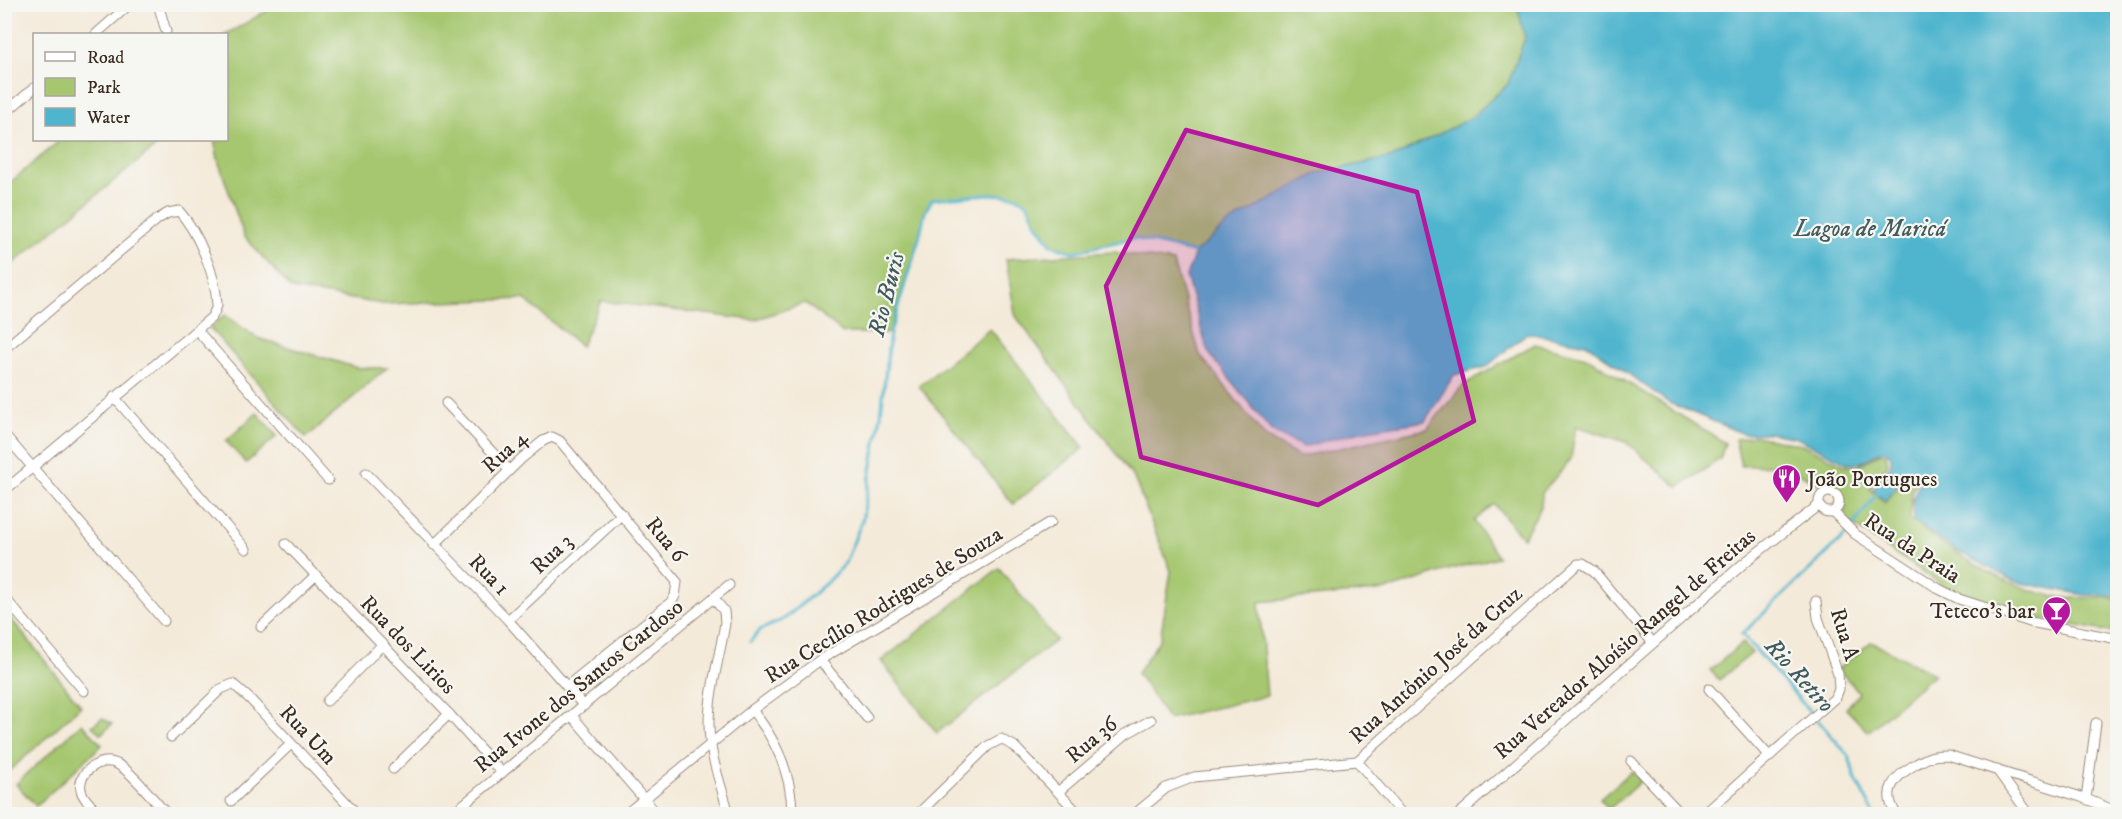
<svg xmlns="http://www.w3.org/2000/svg" width="2122" height="819" font-family="'IM FELL DW Pica',serif">
<rect width="100%" height="100%" fill="#f6f6f2"/>
<filter id="ink" filterUnits="userSpaceOnUse"><feTurbulence type="fractalNoise" baseFrequency=".0167" numOctaves="2"/><feDisplacementMap in="SourceGraphic" scale="12" xChannelSelector="R" yChannelSelector="G"/><feConvolveMatrix kernelMatrix="1 2 1 2 8 2 1 2 1" color-interpolation-filters="sRGB"/></filter>
<filter id="wash" filterUnits="userSpaceOnUse"><feTurbulence type="fractalNoise" baseFrequency=".008" numOctaves="4" result="noise"/><feDisplacementMap in="SourceGraphic" scale="24" xChannelSelector="R" yChannelSelector="G"/><feGaussianBlur stdDeviation="1.35" result="paint"/><feColorMatrix in="noise" values="0 0 0 0 0 0 0 0 0 0 0 0 0 0 0 0 0 1.4 0 .05"/><feComposite in="paint" operator="in"/></filter>
<g filter="url(#wash)">
<rect width="100%" height="100%" fill="#f4ead9"/>
<g fill="#a6c770" stroke="#707847" stroke-width="1.5">
<path d="M1517 4 1525 38 1508 84 1471 118 1394 157 1318 173 1229 223 1195 253 1134 238 1073 252 1052 245 1036 223 1027 203 1015 196 990 194 933 199 925 212 920 236 890 333H843L805 303 754 320 601 301 581 346 524 299 383 304 291 289 244 236 219 163 214 140H226L225 34C245 26 260 12 280 5Z"/>
<polygon points="60,140 164,140 5,270 5,187"/>
<polygon points="1114,252 1173,262 1200,355 1265,437 1299,457 1427,429 1463,385 1535,344 1586,357 1725,443 1720,459 1678,487 1626,442 1576,426 1571,459 1542,493 1541,507 1523,538 1494,504 1474,521 1498,557 1444,571 1387,590 1259,602 1267,696 1168,719 1137,673 1160,639 1171,571 1134,478 1015,315 1006,259"/>
<polygon points="225,315 257,338 358,368 387,368 306,438 210,328"/>
<polygon points="990,329 1084,448 1013,504 919,386"/>
<polygon points="257,413 277,436 246,463 226,441"/>
<path d="M1755 436 1803 445 1844 465 1858 466 1881 453 1886 454 1888 464 1870 489 1885 503 1908 475 1916 483 1912 491 1910 519C1952 552 2006 589 2060 597 2078 599 2097 597 2115 598L2117 607V633L2029 617 1959 596 1844 519 1845 507 1841 493 1825 487 1784 465 1741 466 1735 439Z"/>
<polygon points="999,568 1056,640 937,733 881,661"/>
<polygon points="5,611 81,706 5,775"/>
<polygon points="1871,642 1934,674 1868,732 1846,709 1859,692 1838,669"/>
<polygon points="1743,643 1752,653 1719,680 1710,670"/>
<polygon points="102,718 112,724 101,734 92,726"/>
<polygon points="82,723 102,745 36,806 16,784"/>
<polygon points="1632,771 1641,781 1609,809 1600,799"/>
</g>
<polygon fill="#4fb5ce" stroke="#457076" stroke-width="1.5" points="1517,5 2117,5 2117,594 2115,596 2084,595 2016,582 1956,550 1914,521 1913,499 1919,483 1916,474 1907,472 1885,501 1873,490 1891,465 1891,454 1883,450 1860,463 1847,463 1797,438 1769,433 1744,434 1669,403 1587,344 1527,333 1486,367 1454,375 1425,421 1361,431 1303,447 1272,432 1208,352 1186,276 1195,253 1229,223 1318,173 1394,157 1471,118 1508,84 1525,38"/>
<g fill="none" stroke-linecap="round" stroke-linejoin="round">
<g stroke="#4fb5ce" stroke-width="3">
<polyline points="750,642 760,630 784,619 825,584 845,563 862,521 881,415 890,333 920,235 925,212 932,199 990,194 1015,196 1027,203 1036,223 1052,245 1073,252 1134,238 1195,253"/>
<polyline points="1874,814 1855,778 1849,756 1742,634 1845,536 1878,493"/>
</g>
</g>
</g>
<g filter="url(#ink)">
<g fill="none" stroke-linecap="round" stroke-linejoin="round">
<defs>
<g id="minor">
<polyline points="158,4 166,31"/>
<polyline points="96,34 130,4"/>
<polyline points="4,114 34,88"/>
<polyline points="197,330 328,480"/>
<path d="M4 349 158 219 168 213 179 211C198 232 216 275 217 304 217 308 214 312 212 317L4 491"/>
<polyline points="114,397 246,549"/>
<polyline points="446,403 509,470"/>
<polyline points="4,434 164,621"/>
<polyline points="366,473 508,620 584,706"/>
<circle cx="1829" cy="502" r="10"/>
<polyline points="1833,512 1855,534 1939,589 1959,599 2030,622 2118,639"/>
<polyline points="286,544 449,714 502,773"/>
<polyline points="434,545 521,459 543,441 552,437 560,441 677,582 675,596 671,602 567,686"/>
<polyline points="4,597 84,691"/>
<path d="M714 599 724 611 725 623C720 656 709 690 709 724 709 754 721 785 729 814"/>
<polyline points="508,620 622,514"/>
<polyline points="261,627 316,575"/>
<polyline points="820,660 867,718"/>
<polyline points="1709,689 1770,757"/>
<polyline points="327,701 383,644"/>
<path d="M752 710C777 741 792 774 792 814"/>
<polyline points="572,716 657,814"/>
<polyline points="171,737 221,689 233,684 250,699 357,814"/>
<polyline points="1357,761 1402,814"/>
<polyline points="1631,761 1681,814"/>
<polyline points="393,769 449,714"/>
<polyline points="1997,770 2029,814"/>
<polyline points="1059,791 1126,734 1151,720"/>
<polyline points="2086,799 2096,723"/>
<polyline points="231,801 291,744"/>
<path d="M100 814C94 808 85 801 82 793 74 774 101 755 117 764 133 772 154 801 167 814"/>
<polyline points="452,814 729,585"/>
<polyline points="626,814 752,710 820,660 1051,522"/>
<polyline points="918,814 988,746 1001,739 1014,746 1079,814"/>
<polyline points="1135,814 1166,788 1194,777 1357,761 1578,564 1583,564 1594,571 1653,643"/>
<polyline points="1459,814 1744,563 1819,505"/>
<polyline points="1704,814 1836,697 1839,689 1838,674 1818,618 1816,601"/>
<path d="M1896 814C1881 790 1895 776 1916 764 1922 761 1927 757 1934 756 1938 755 1944 755 1948 755L2081 797 2118 812"/>
</g>
</defs>
<use href="#minor" stroke="#988a7c" stroke-width="11"/>
<use href="#minor" stroke="#fff" stroke-width="9"/>
</g>
</g>
<path fill="#b5179e" fill-opacity="0.2" stroke="#b5179e" stroke-width="4.5" stroke-linejoin="round" d="M1186 130 1417 192 1474 421 1318 505 1141 457 1106 286Z"/>
<defs>
<symbol id="restaurant-pin" viewBox="-11 -11 22 30"><path d="M0 17L-7.5 6A9.5 9.5 0 1 1 7.5 6Z" fill="#b5179e" stroke="#f6f6f2"/><path d="M-5-6h1v4h1v-4h1v4h1v-4h1v5L-1.5 .5V6h-2V.5L-5-1ZM5-6V6H3V1.5H1.5Q1.5-4 5-6Z" fill="#fff"/></symbol>
<symbol id="bar-pin" viewBox="-11 -11 22 30"><path d="M0 17L-7.5 6A9.5 9.5 0 1 1 7.5 6Z" fill="#b5179e" stroke="#f6f6f2"/><path d="M-6-5H6L.8 .8V4.5H3.5V6h-7V4.5H-.8V.8Z" fill="#fff"/></symbol>
</defs>
<g fill-rule="evenodd">
<use href="#restaurant-pin" x="1770" y="462" width="33" height="45"/>
<use href="#bar-pin" x="2040" y="594" width="33" height="45"/>
</g>
<g text-anchor="middle" stroke-width="4.5" stroke-linejoin="round" paint-order="stroke">
<g font-size="22" fill="#3b2a1e" stroke="#f6f6f2">
<text transform="translate(504 451) rotate(-42)" y="8">Rua 4</text>
<text transform="translate(667 539) rotate(51)" y="8">Rua 6</text>
<text transform="translate(1913 547) rotate(33)" y="8">Rua da Praia</text>
<text transform="translate(551 553) rotate(-43)" y="8">Rua 3</text>
<text transform="translate(490 574) rotate(46)" y="8">Rua 1</text>
<text transform="translate(883 604) rotate(-32)" y="8">Rua Cecílio Rodrigues de Souza</text>
<text transform="translate(1846 634) rotate(73)" y="8">Rua A</text>
<text transform="translate(1624 643) rotate(-41)" y="8">Rua Vereador Aloísio Rangel de Freitas</text>
<text transform="translate(409 644) rotate(46)" y="8">Rua dos Lirios</text>
<text transform="translate(1435 664) rotate(-42)" y="8">Rua Antônio José da Cruz</text>
<text transform="translate(578 685) rotate(-39)" y="8">Rua Ivone dos Santos Cardoso</text>
<text transform="translate(309 734) rotate(47)" y="8">Rua Um</text>
<text transform="translate(1091 739) rotate(-40)" y="8">Rua 36</text>
</g>
<g font-size="22" fill="#3b2a1e" stroke="#f6f6f2" text-anchor="start">
<text x="1807" y="486">João Portugues</text>
<text x="2035" y="618" text-anchor="end">Teteco's bar</text>
</g>
<g font-size="24" font-style="italic" fill="#425b5c" stroke="#f6f6f2">
<text x="1870" y="236">Lagoa de Maricá</text>
<text transform="translate(886 294) rotate(-76)" y="8">Rio Buris</text>
<text transform="translate(1800 675) rotate(48)" y="8">Rio Retiro</text>
</g>
</g>
<rect width="2122" height="819" fill="none" stroke="#f6f6f2" stroke-width="24"/>
<rect x="33" y="33" width="195" height="108" fill="#f6f6f2" stroke="#aba49d" stroke-width="1.5"/>
<rect x="45" y="52" width="30" height="9" fill="#ffffff" stroke="#aba49d" stroke-width="1.5"/>
<text x="87" y="63" font-size="18" fill="#3b2a1e">Road</text>
<rect x="45" y="78" width="30" height="18" fill="#a6c770" stroke="#aba49d" stroke-width="1.5"/>
<text x="87" y="93" font-size="18" fill="#3b2a1e">Park</text>
<rect x="45" y="108" width="30" height="18" fill="#4fb5ce" stroke="#aba49d" stroke-width="1.5"/>
<text x="87" y="123" font-size="18" fill="#3b2a1e">Water</text>
</svg>
